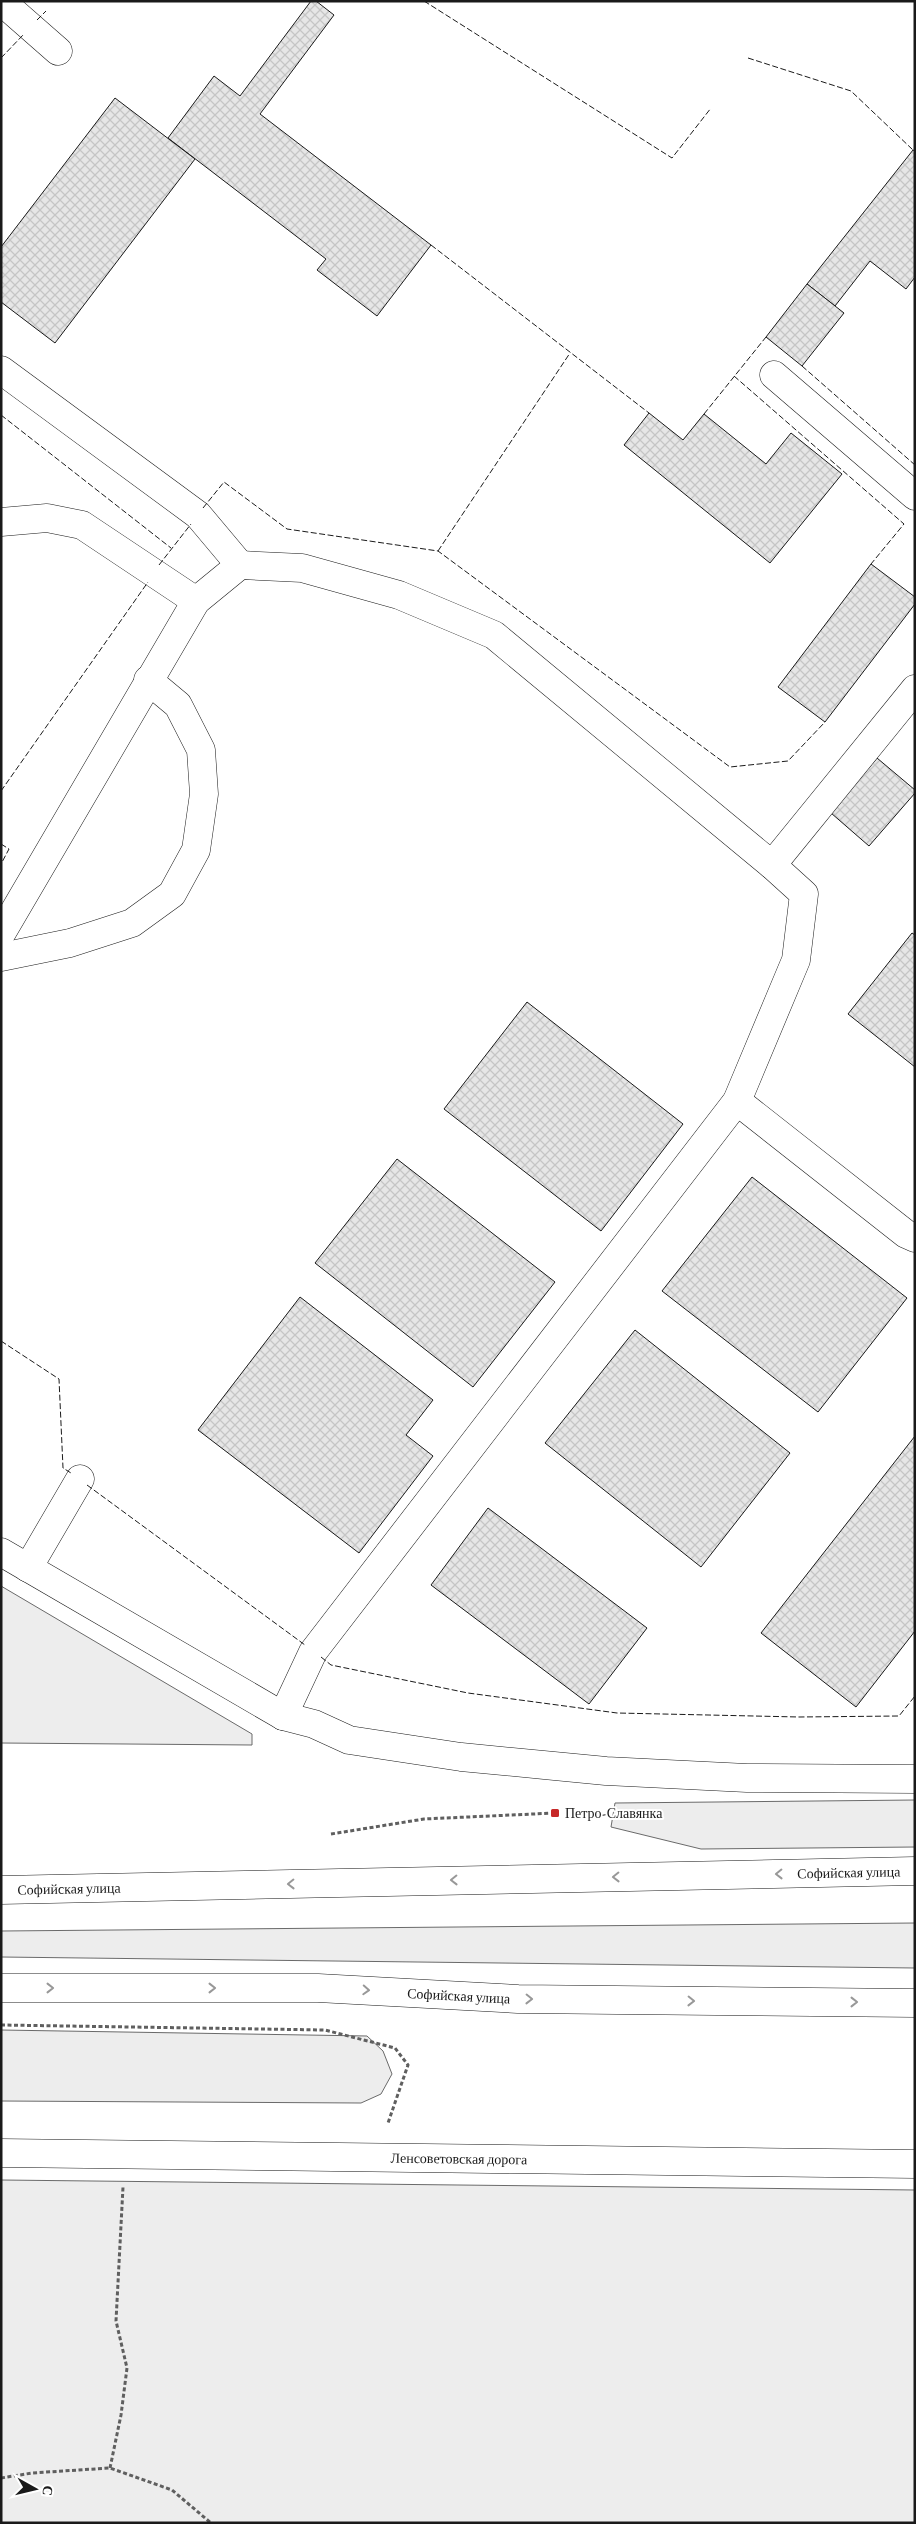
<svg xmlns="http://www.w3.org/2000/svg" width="916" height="2524" font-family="'Crimson Pro',serif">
<defs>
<pattern id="building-cross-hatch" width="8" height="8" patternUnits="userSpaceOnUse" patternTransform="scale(1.25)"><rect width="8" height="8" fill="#e6e6e6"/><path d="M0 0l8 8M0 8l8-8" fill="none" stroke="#c5c5c5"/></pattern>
</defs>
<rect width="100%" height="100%" fill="#fff"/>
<g fill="#ededed" stroke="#6a6a6a">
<polygon points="1,1586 252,1734 252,1745 1,1743"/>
<polygon points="915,1800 915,1847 701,1849 611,1827 615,1803"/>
<polygon points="915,1923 915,1968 1,1957 1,1931"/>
<polygon points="1,2030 367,2036 383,2051 392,2074 381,2094 361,2103 1,2101"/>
<polygon points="1,2180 915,2190 915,2523 1,2523"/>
</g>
<g fill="url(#building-cross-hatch)" stroke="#1a1a1a">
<polygon points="311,1 316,1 334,15 260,114 431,245 377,316 317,270 326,259 168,138 214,76 240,96"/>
<polygon points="115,98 195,159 55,343 1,302 1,247"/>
<polygon points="913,150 915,151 915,277 906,289 870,261 835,306 807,284"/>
<polygon points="807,284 844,313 802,366 766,337"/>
<polygon points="649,413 683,440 704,414 766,464 791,433 842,474 770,563 624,445"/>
<polygon points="871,564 915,597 915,604 825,722 778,687"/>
<polygon points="877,758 915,790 915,793 869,846 831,813"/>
<polygon points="912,933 915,935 915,1067 848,1014"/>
<polygon points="527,1002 683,1124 601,1231 444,1109"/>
<polygon points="397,1159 555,1282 473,1387 315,1263"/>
<polygon points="752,1177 907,1298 818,1412 662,1291"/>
<polygon points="300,1297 433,1400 406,1435 433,1456 359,1553 198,1430"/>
<polygon points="635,1330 790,1453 701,1567 545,1443"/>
<polygon points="915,1436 915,1631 856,1707 761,1633"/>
<polygon points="488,1508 647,1628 589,1704 431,1585"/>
</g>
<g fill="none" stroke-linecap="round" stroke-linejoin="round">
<defs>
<g id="minor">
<polyline points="1,1 58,51"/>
<polyline points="1,370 198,515 240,565"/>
<polyline points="774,375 915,496"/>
<polyline points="1,522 47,518 82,525 196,601"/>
<polyline points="1,934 196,601 240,565 302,568 399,595 494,635 772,865 915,689"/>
<polyline points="1,957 70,943 132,923 172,894 196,850 204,794 201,750 178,705 148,680"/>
<polyline points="737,1101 906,1234 915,1238"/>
<polyline points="1,1552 283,1716 314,1724 349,1740 461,1757 606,1771 747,1778 915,1779"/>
<polyline points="28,1568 80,1479"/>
<polyline points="283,1716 313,1652 737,1101 796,960 804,894 772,865"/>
<path id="s1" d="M1 2153 915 2164"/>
</g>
<g id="major">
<path id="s2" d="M1 1890 915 1871"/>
<path id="s3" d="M1 1988H318L518 1999 915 2003"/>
</g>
</defs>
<use href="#minor" stroke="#1a1a1a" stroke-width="29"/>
<use href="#major" stroke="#1a1a1a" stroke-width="29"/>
<g stroke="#5f5f5f" stroke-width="3" stroke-dasharray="4 2.5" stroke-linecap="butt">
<polyline points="331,1834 424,1819 555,1813"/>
<polyline points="1,2025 325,2030 395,2048 408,2065 388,2123"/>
<polyline points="110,2468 121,2415 127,2368 116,2321 123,2187"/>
<polyline points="1,2478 32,2473 110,2468 172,2490 211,2523"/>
</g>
<use href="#minor" stroke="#fff" stroke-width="28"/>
<use href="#major" stroke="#fff" stroke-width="28"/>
<g stroke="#1a1a1a" stroke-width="1" stroke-dasharray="6 2.5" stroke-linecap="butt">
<polyline points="424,1 672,158 711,108"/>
<polyline points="37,20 46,11"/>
<polyline points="1,58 24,34"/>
<polyline points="748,58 851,91 913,150"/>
<polyline points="431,245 649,413"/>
<polyline points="802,366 915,465"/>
<polyline points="734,376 904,524 871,564"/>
<polyline points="704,414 766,337"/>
<polyline points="1,415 171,548"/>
<polyline points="203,508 224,482 287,529 438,551 730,767 788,761 825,722"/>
<polyline points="438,551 570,353"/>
<polyline points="159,565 191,524"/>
<polyline points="1,791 148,582"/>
<polyline points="1,844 9,849 1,864"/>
<polyline points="1,1341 59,1379 63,1468 71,1473"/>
<polyline points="87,1485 305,1645"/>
<polyline points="321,1657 331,1665 468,1693 617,1713 799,1717 899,1716 915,1696"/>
</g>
</g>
<defs><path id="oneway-chevron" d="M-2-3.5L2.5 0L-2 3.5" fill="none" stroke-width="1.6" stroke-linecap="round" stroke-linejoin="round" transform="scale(1.25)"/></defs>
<g stroke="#989898">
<use href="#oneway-chevron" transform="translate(779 1874) rotate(179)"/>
<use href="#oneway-chevron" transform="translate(616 1877) rotate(179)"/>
<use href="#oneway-chevron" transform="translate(454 1880) rotate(179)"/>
<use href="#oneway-chevron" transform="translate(291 1884) rotate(179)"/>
<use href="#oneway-chevron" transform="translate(50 1988)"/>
<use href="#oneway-chevron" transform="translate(212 1988)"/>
<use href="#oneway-chevron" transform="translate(366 1990) rotate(3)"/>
<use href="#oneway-chevron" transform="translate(529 1999) rotate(1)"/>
<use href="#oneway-chevron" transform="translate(691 2001) rotate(1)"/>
<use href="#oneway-chevron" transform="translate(854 2002)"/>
</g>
<rect fill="#c62828" stroke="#fff" stroke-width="2" x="550" y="1808" width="10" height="10" rx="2.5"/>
<g text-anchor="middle" stroke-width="4" stroke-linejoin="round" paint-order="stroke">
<g font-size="14" fill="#1a1a1a" stroke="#fff" text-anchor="start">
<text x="565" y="1818">Петро-Славянка</text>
</g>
<g font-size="14" fill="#1a1a1a" stroke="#fff">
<text dy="5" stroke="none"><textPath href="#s2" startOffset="848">Софийская улица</textPath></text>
<text dy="5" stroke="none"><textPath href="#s2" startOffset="68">Софийская улица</textPath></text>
<text dy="5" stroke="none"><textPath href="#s3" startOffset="458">Софийская улица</textPath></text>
<text dy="5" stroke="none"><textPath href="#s1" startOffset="458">Ленсоветовская дорога</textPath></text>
</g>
</g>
<rect width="916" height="2524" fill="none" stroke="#1a1a1a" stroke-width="5"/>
<g transform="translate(35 2489) rotate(98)" stroke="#ffffff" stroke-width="4" paint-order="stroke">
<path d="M0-4L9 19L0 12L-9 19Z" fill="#1a1a1a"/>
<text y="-8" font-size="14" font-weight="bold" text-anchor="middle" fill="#1a1a1a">С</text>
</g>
</svg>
